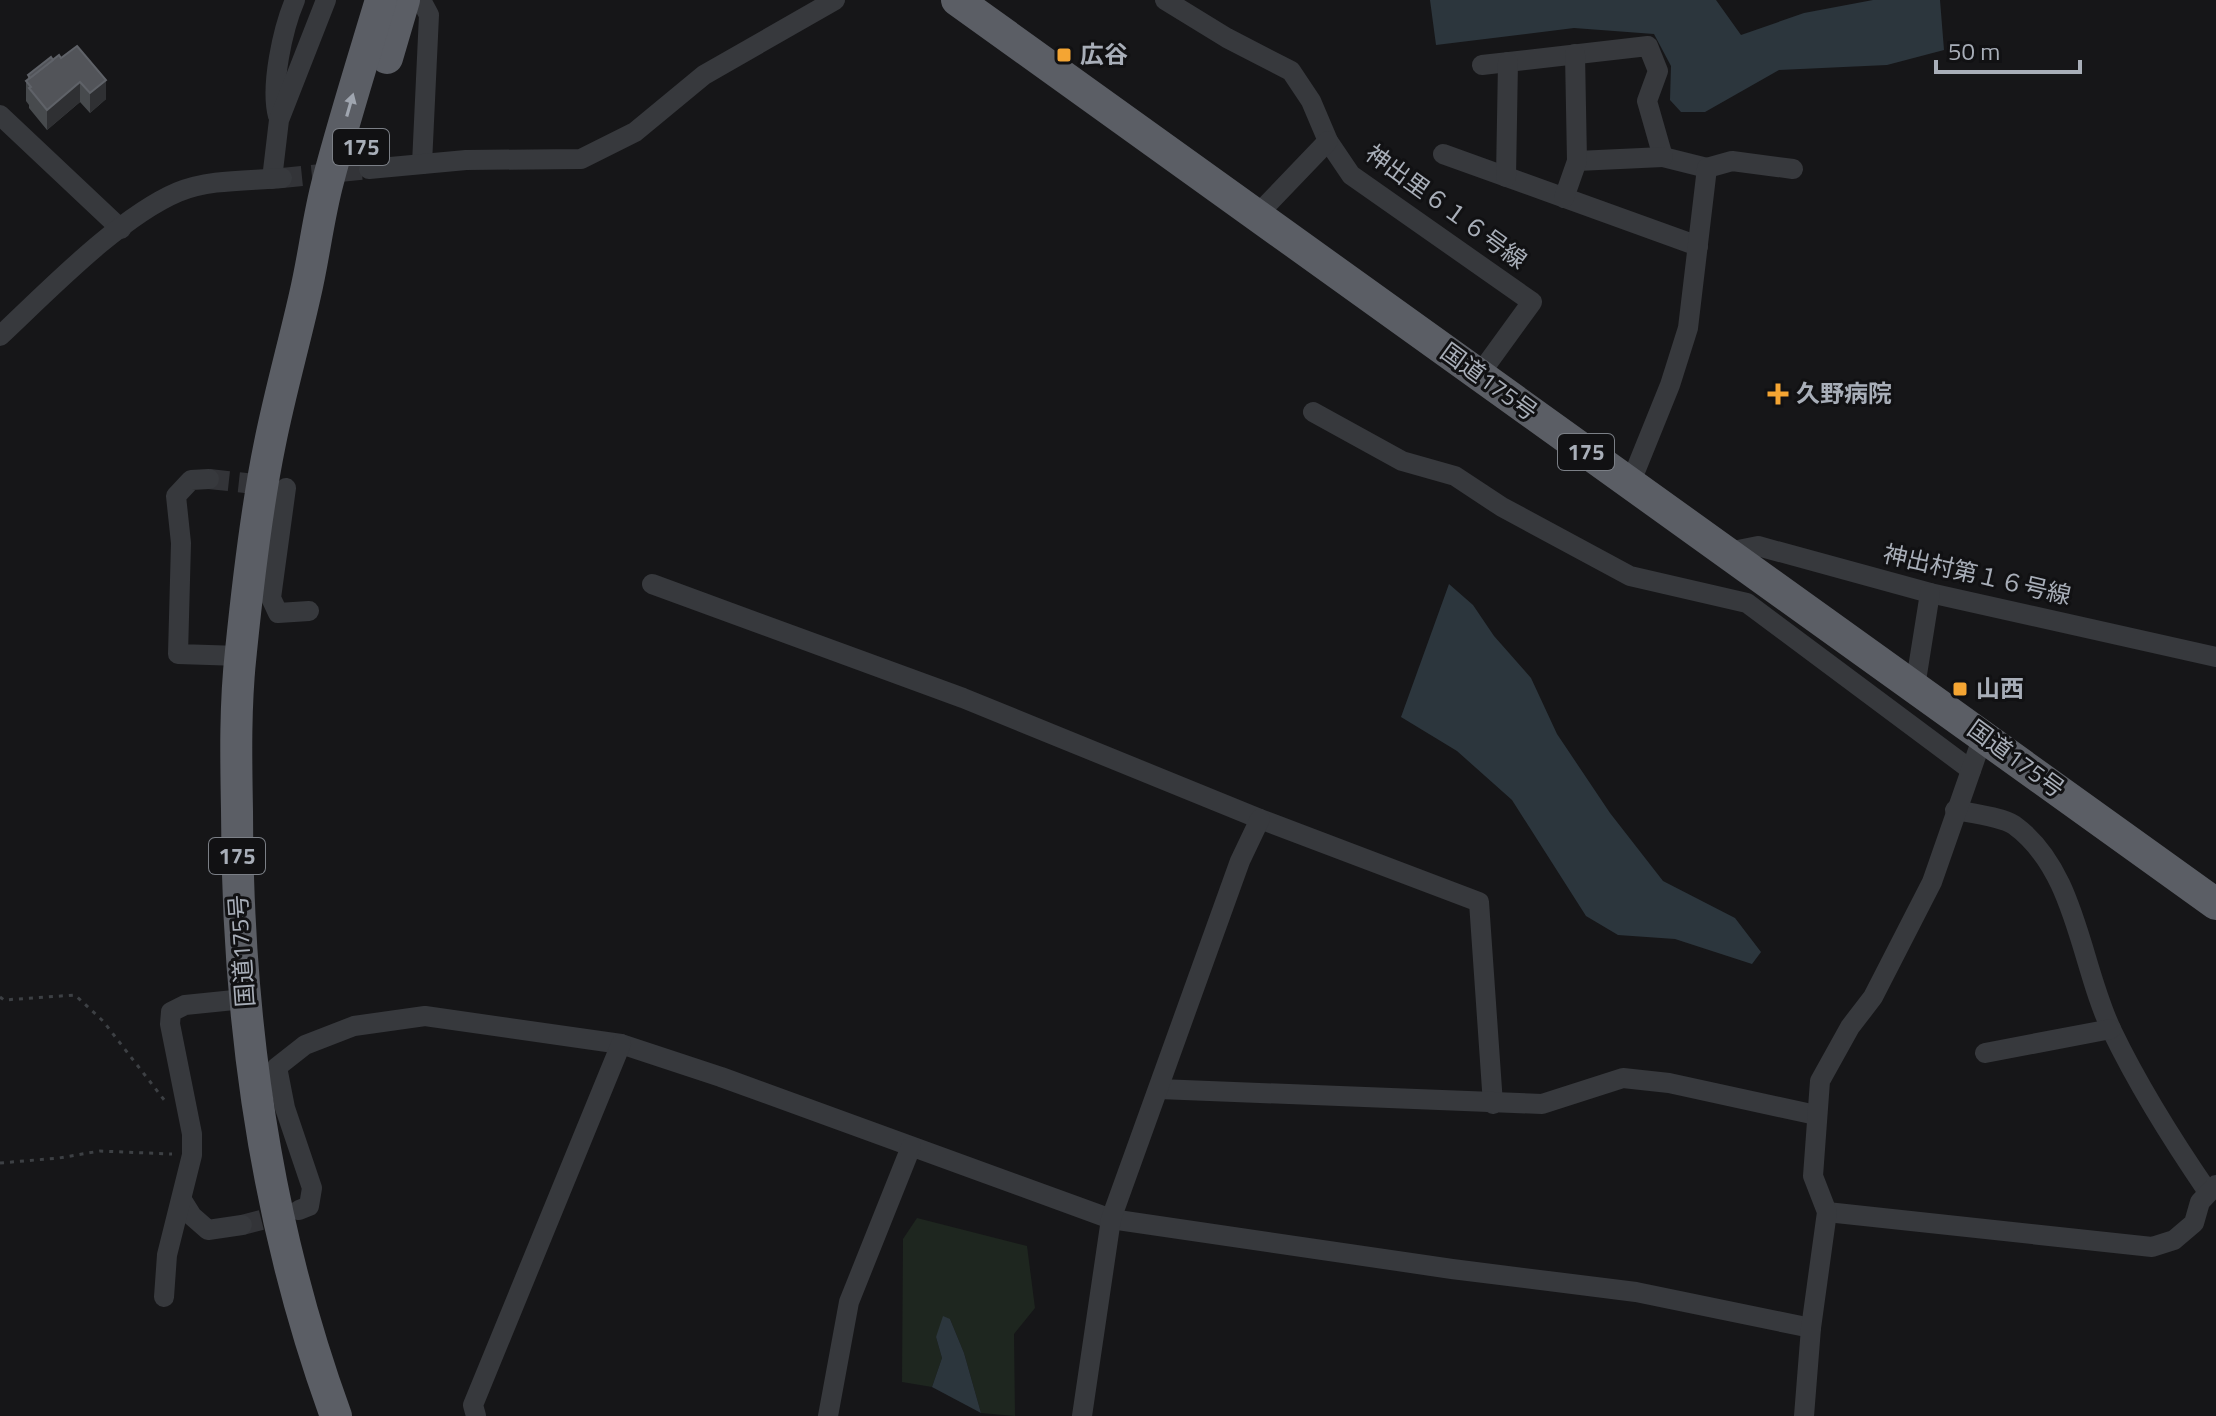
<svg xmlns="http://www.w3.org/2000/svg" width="2216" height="1416" font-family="'Titillium Web','Noto Sans JP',sans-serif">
<rect width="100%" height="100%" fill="#161618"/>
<polygon fill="#1e261f" points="917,1218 1027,1246 1035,1308 1014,1334 1015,1416 981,1413 964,1353 950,1319 936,1337 942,1358 932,1387 902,1382 903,1239"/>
<g fill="#2c363d">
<polygon points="1430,0 1716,0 1741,35 1804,13 1873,0 1940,0 1944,50 1887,65 1779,70 1705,112 1681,112 1670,100 1671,66 1654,34 1574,28 1436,45"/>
<polygon points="1449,584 1473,605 1494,636 1531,678 1557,734 1610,813 1663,881 1735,918 1761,952 1752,964 1675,939 1618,935 1586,916 1512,800 1457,751 1401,717"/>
<polygon points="943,1316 950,1319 964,1353 981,1413 932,1387 942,1358 936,1337"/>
</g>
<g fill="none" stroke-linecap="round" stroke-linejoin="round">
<g stroke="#333438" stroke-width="20" stroke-dasharray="20 10" stroke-linecap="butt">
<polyline points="282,178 369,169"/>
<polyline points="209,479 273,486"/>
<polyline points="242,1225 289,1213"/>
</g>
<g stroke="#3d4044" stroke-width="3" stroke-dasharray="4 6" stroke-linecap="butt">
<polyline points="0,997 4,1000 75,995 103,1021 165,1101"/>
<polyline points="0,1163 59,1158 100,1151 172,1154"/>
</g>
<g stroke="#37393d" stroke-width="20">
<polyline points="421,0 429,15 422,164"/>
<polyline points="1165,0 1227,38 1291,71 1311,101 1328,141 1351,175 1532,302 1479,375"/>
<polyline points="1482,65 1648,46 1658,71 1647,101 1663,157 1707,168"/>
<polyline points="0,115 121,229"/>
<path d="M278 116C270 86 283 28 295 0"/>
<polyline points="1443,154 1698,246"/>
<polyline points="1577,161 1663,157"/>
<polyline points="369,169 466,160 581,159 635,132 704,75 835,0"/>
<polyline points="1506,177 1508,62"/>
<polyline points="272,179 279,120 326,0"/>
<polyline points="1564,198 1577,161 1575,54"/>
<polyline points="1257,215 1328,141"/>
<path d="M0 336C47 292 119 217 178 192 210 179 248 181 282 178"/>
<polyline points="1313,412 1402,461 1455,476 1502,507 1630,576 1747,603 1971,770"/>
<polyline points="209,479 191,480 176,496 181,543 178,654 240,656"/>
<polyline points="1630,484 1670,385 1688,328 1707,168 1732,161 1793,169"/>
<polyline points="286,488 271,598 278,613 309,611"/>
<polyline points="1728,552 1758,546 1930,593 2216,657"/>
<polyline points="652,584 963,698 1260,819 1479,902 1493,1104"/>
<polyline points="1915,687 1930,593"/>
<path d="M1955 810C1970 813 2002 817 2014 825 2077 871 2080 965 2112 1031 2139 1087 2173 1141 2208 1192"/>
<polyline points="1985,1053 2111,1029"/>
<polyline points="1159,1089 1542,1104 1623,1078 1669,1083 1816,1115"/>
<polyline points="182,1200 192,1216 208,1230 242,1225"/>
<polyline points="299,1210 309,1206 312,1188 285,1108 277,1067 305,1045 354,1026 425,1016 621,1044 721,1077 1111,1219 1452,1269 1636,1292 1811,1328"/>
<polyline points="1827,1212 2152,1247 2174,1240 2194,1223 2200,1202 2216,1185"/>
<polyline points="164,1297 167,1255 192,1155 192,1134 170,1024 171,1012 185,1005 244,999"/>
<polyline points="476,1416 473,1405 621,1044"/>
<polyline points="828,1416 849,1302 911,1147"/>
<polyline points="1082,1416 1111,1219 1240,861 1260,819"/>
<polyline points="1804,1416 1811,1328 1827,1212 1813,1176 1820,1081 1850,1027 1873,997 1932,882 1983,736"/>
</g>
<g stroke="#5b5e65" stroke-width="32">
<polyline points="957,0 2216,904"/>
<polyline points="387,58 404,0"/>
<path d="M336 1416C265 1222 237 1017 237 811 236 758 235 704 241 651 248 582 256 511 270 443 280 393 294 344 305 295 314 257 318 218 328 181 344 120 363 60 381 0"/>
</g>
</g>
<polygon fill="#474a4d" points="61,58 106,99 90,113 80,102 47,130 29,108 29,105 26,101 26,81 28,80 28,75 53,60"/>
<g fill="#2f3033">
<polygon points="106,80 106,99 90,113 90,93"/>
<polygon points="80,82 80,102 47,130 47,110"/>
</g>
<g fill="#525459" stroke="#5f6268" stroke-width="2">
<polygon points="77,46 106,80 90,93 80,82 47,110 29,88 31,87 26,81 59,55 61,58"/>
<polygon points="51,57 53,60 30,78 28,75"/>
</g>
<defs><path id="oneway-solid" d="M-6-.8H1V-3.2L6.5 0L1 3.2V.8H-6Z" transform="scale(2)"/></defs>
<use fill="#a0a6b0" href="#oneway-solid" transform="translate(350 105) rotate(-74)"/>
<g fill="#f4a533" stroke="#111113" stroke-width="3">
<rect x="1056" y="47" width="16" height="16" rx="4"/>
<path d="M1774 382h8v8h8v8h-8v8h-8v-8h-8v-8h8z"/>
<rect x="1952" y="681" width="16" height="16" rx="4"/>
</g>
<g text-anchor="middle" stroke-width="6" stroke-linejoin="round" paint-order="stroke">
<g fill="#111113" stroke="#7b7f86" stroke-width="2">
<rect x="333" y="129" width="56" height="36" rx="6"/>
<rect x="1558" y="434" width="56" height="36" rx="6"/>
<rect x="209" y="838" width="56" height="36" rx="6"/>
</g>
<g font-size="22" font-weight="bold" fill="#a8aeb8">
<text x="361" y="155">175</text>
<text x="1586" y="460">175</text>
<text x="237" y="864">175</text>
</g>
<g font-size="24" font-weight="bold" fill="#a8aeb8" stroke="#111113" text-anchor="start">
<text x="1080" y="63">広谷</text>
<text x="1796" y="402">久野病院</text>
<text x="1976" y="697">山西</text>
</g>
<g font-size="24" fill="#a8aeb8" stroke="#111113">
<text transform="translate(1446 207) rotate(36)" y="8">神出里６１６号線</text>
<text transform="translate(1489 382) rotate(36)" y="8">国道175号</text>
<text transform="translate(1977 575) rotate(13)" y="8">神出村第１６号線</text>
<text transform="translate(2016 759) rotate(36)" y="8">国道175号</text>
<text transform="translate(242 951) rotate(-94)" y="8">国道175号</text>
</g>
</g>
<path d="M1936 60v12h144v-12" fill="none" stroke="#a8aeb8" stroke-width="4"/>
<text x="1948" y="60" font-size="24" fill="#a8aeb8" stroke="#111113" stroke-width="6" paint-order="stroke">50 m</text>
</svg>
